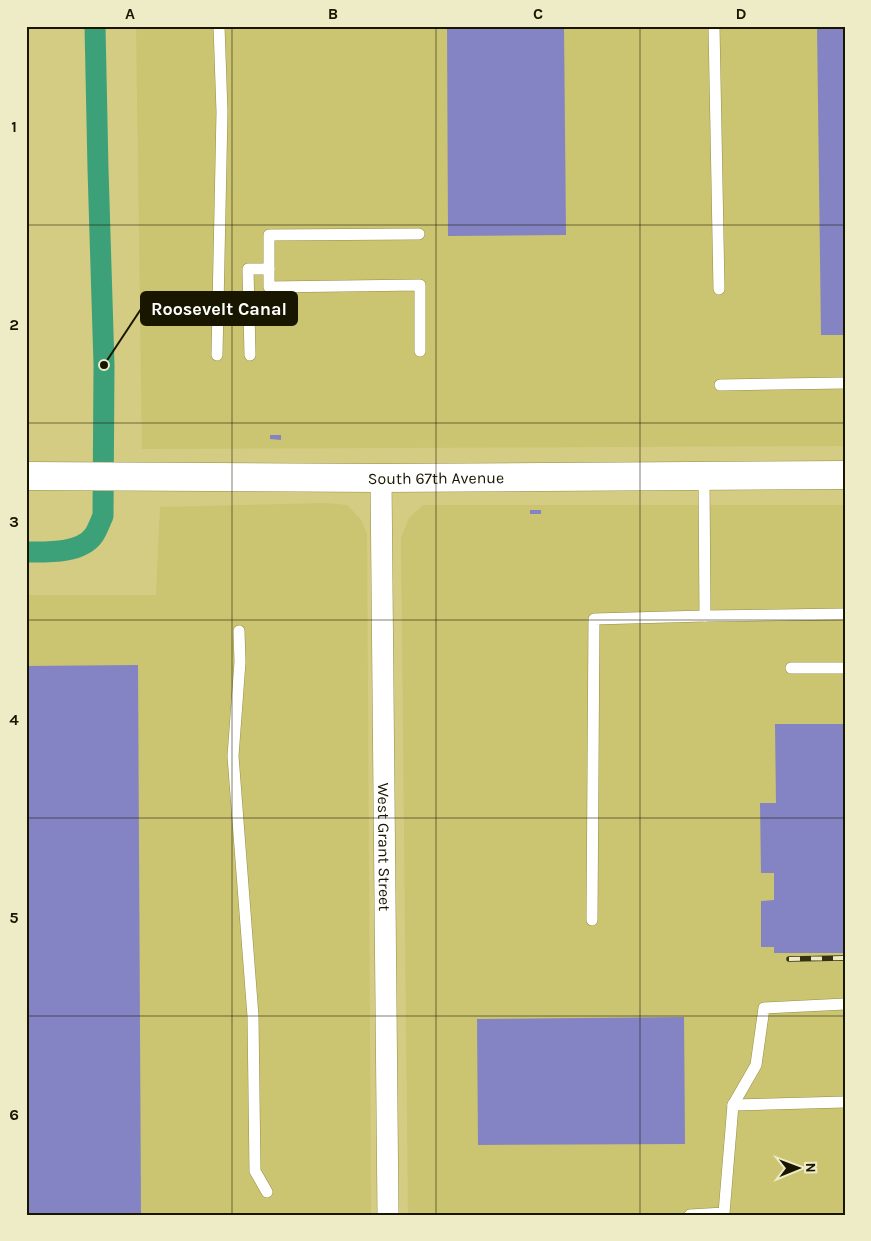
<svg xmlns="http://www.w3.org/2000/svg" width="871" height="1241" font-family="Karla,sans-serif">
<rect width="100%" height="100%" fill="#d3cc82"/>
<g fill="#cbc471">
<polygon points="136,26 845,26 845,446 142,449"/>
<polygon points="326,503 347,505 361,520 367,534 371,1215 26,1215 26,595 156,595 160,507"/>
<polygon points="423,505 845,505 845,1215 408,1215 401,538 409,518"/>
</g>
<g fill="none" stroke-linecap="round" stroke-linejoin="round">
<path stroke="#3ca179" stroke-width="21" d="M26 552C46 552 81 554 94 535 98 529 100 522 103 516L104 365 98 169 95 26"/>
</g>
<g fill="#8483c3">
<polygon points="447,26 564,26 566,235 448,236"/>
<polygon points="817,26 845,26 845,335 821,335"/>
<polygon points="270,435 281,435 281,440 270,439"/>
<rect x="530" y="510" width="11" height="4"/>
<polygon points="138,665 141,1215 26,1215 26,666"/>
<polygon points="775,724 845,724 845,953 774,953 774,947 761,947 761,901 774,900 774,873 761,873 760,803 776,803"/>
<polygon points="684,1017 685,1144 478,1145 477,1019"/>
</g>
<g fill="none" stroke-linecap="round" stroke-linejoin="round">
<defs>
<g id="lane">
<polyline points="714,26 719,289"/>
<polyline points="419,234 269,235 269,287 420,285 420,351"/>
<polyline points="217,355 222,112 219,26"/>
<polyline points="250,355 248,269 269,269"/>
<polyline points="720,385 845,383"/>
<polyline points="705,616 845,614"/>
<polyline points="239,631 240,662 233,756 253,1016 255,1171 267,1192"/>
<polyline points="791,668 845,668"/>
<polyline points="592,920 594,619 705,616 704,476"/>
<polyline points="733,1105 756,1065 764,1008 845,1004"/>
<polyline points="690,1215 724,1213 733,1105 845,1102"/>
</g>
<g id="street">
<path id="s1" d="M381 478 388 1215"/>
</g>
<g id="secondary">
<path id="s2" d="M26 476 381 478 845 475"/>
</g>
</defs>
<use href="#lane" stroke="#968f46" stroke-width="12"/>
<use href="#street" stroke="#968f46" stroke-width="22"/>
<use href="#secondary" stroke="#968f46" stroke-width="29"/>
<use href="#lane" stroke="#fff" stroke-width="11"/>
<use href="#street" stroke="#fff" stroke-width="21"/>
<use href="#secondary" stroke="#fff" stroke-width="28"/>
<defs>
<polyline id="rail" points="789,959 845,958"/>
</defs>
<use href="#rail" stroke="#343013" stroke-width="5.5"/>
<use href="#rail" stroke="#eeecc7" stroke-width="4" stroke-dasharray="11" stroke-linecap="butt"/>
</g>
<path fill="none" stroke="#191600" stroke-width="1" stroke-opacity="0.55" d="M232 26V1215M436 26V1215M640 26V1215M26 225H845M26 423H845M26 620H845M26 818H845M26 1016H845"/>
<g text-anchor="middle" stroke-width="4" stroke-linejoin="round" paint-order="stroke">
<g font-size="16" fill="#191600" stroke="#eeecc7">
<text dy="6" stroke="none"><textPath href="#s2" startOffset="410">South 67th Avenue</textPath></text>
<text dy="6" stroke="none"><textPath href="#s1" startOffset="369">West Grant Street</textPath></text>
</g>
</g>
<path fill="none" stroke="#191600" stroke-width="2" d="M104 365L141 309"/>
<circle fill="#191600" stroke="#eeecc7" stroke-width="2" cx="104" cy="365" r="5"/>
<rect fill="#191600" stroke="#191600" stroke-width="2" x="141" y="292" width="156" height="33" rx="5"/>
<g font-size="18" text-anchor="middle" font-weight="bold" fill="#fff">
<text x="219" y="315">Roosevelt Canal</text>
</g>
<rect width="871" height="1241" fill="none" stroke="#eeecc7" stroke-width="55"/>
<g transform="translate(798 1168) rotate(89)" stroke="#eeecc7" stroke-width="4" paint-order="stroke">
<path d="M0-4L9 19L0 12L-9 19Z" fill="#191600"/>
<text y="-8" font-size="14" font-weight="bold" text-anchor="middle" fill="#191600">N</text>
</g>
<rect x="28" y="28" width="816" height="1186" fill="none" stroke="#191600" stroke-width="2"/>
<g font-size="16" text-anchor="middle" font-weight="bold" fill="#191600">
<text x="130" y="19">A</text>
<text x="333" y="19">B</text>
<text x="538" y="19">C</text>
<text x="741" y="19">D</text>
<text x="14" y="132">1</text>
<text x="14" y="330">2</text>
<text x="14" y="527">3</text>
<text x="14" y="725">4</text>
<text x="14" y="923">5</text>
<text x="14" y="1120">6</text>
</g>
</svg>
